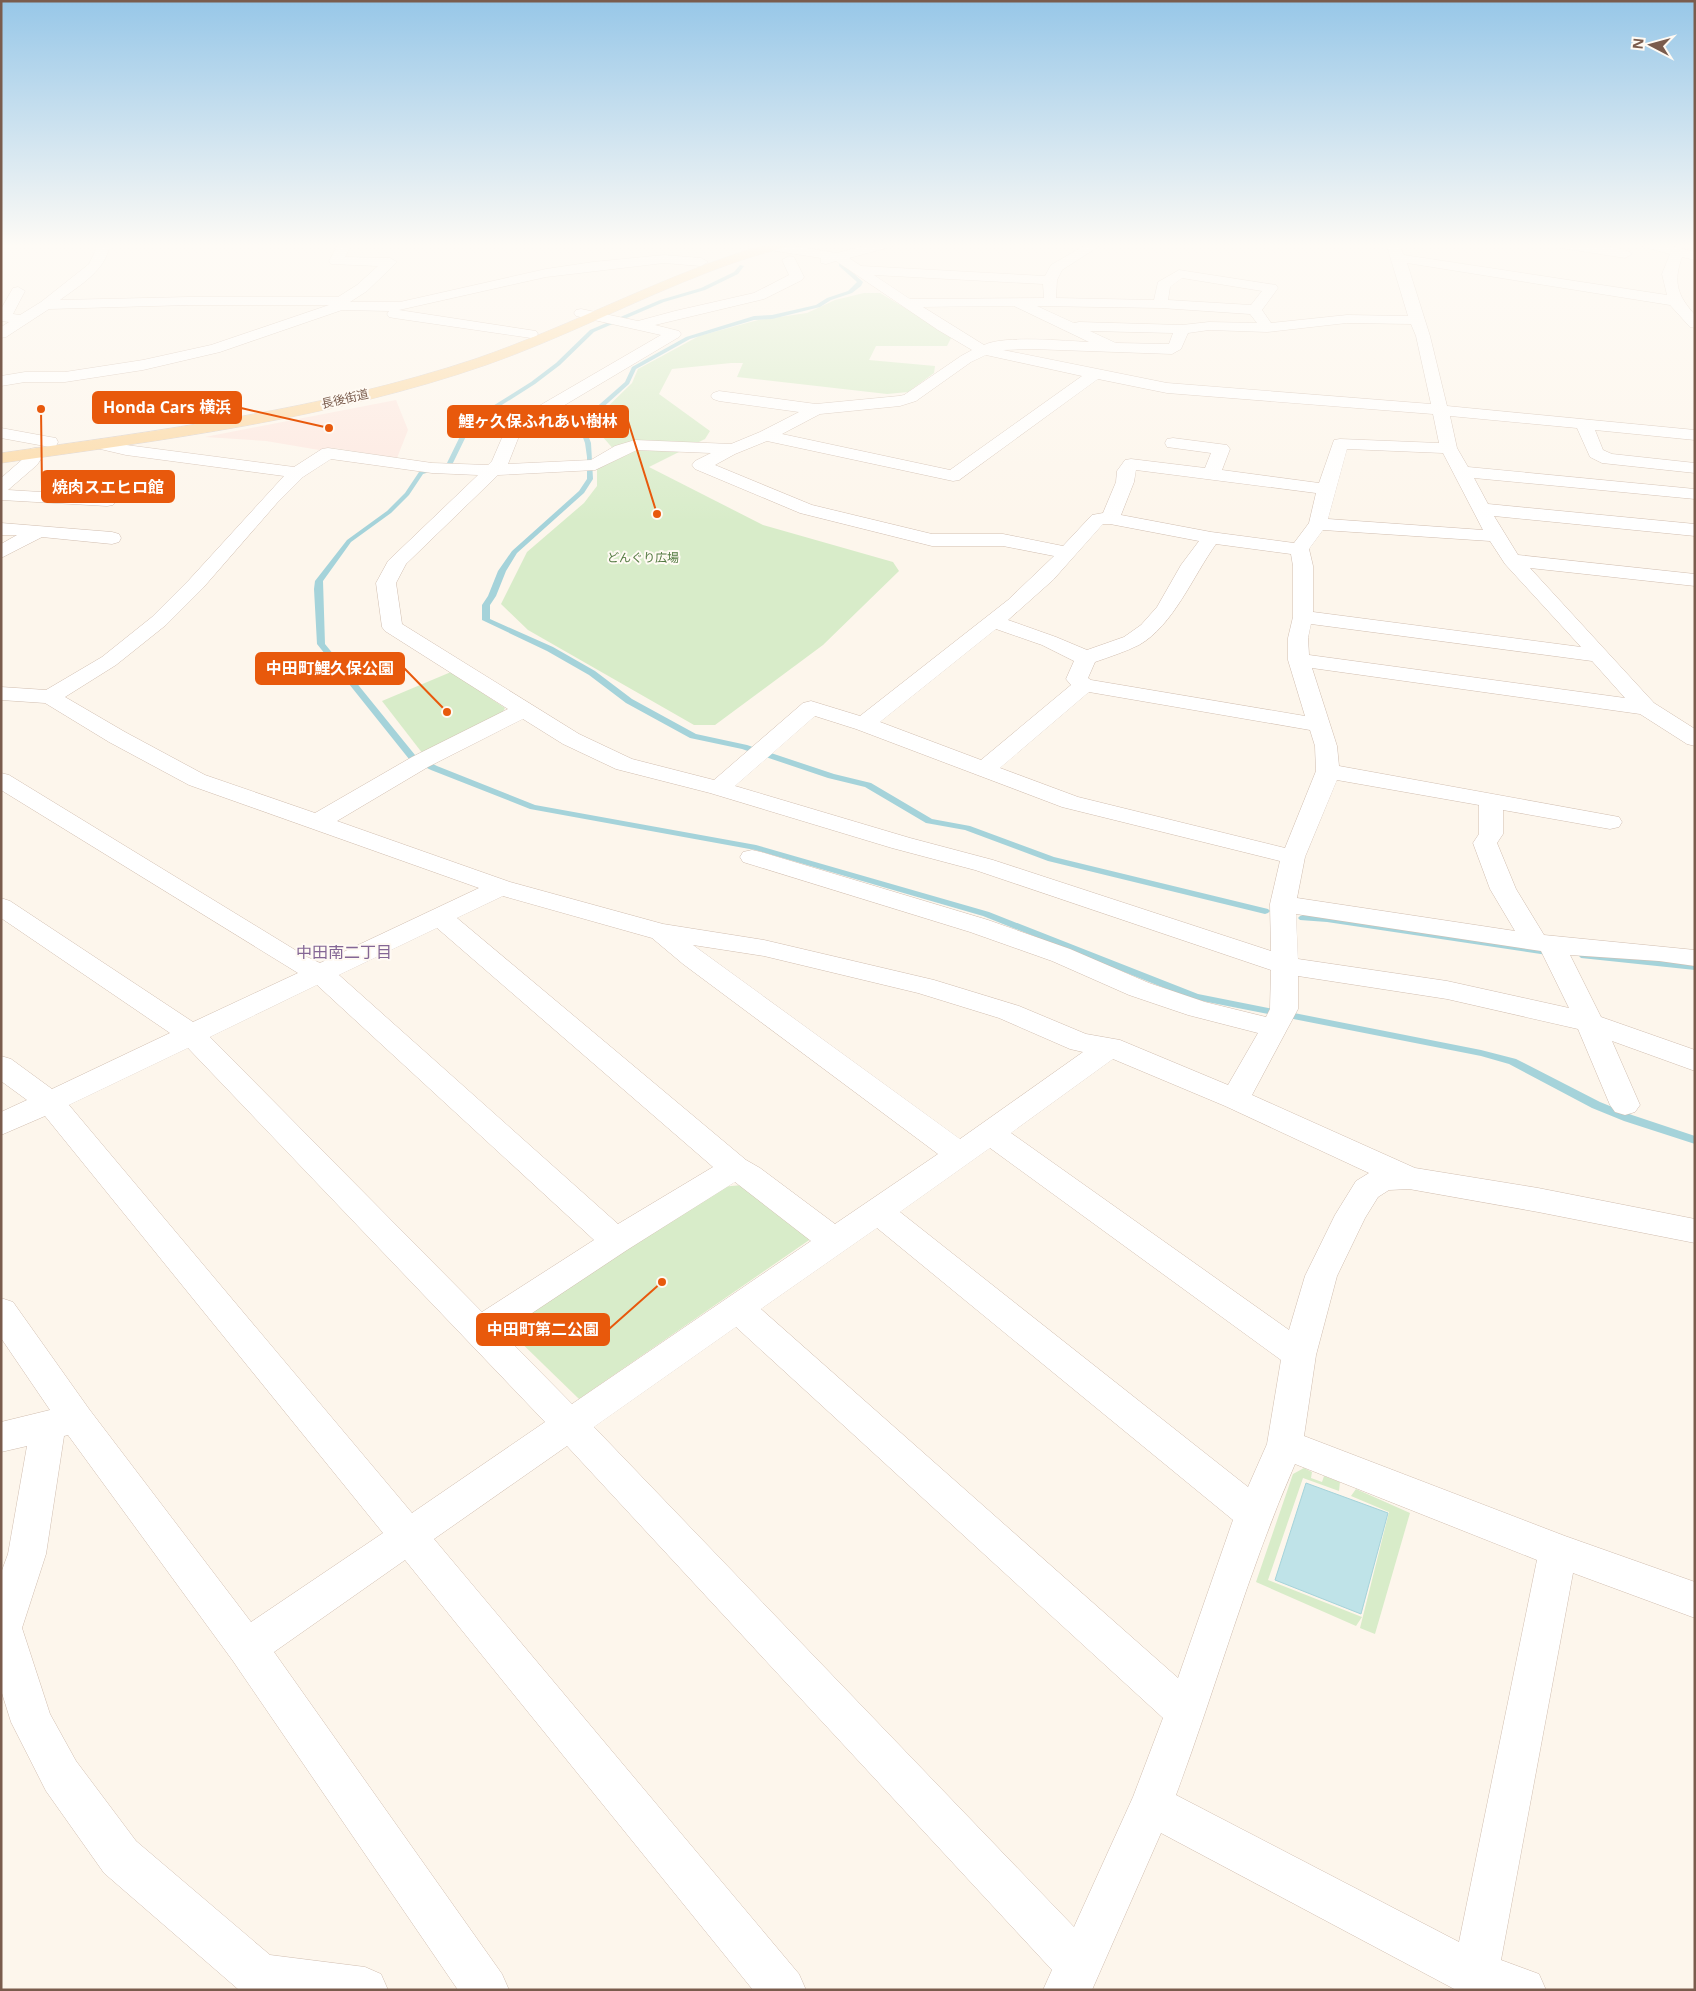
<svg xmlns="http://www.w3.org/2000/svg" width="1696" height="1991" font-family="'Open Sans','Noto Sans JP',sans-serif">
<rect width="100%" height="100%" fill="#fdf6ec"/>
<polygon fill="#fde8e0" points="396,400 408,430 397,458 334,448 325,451 266,441 205,437"/>
<g fill="#d8ecc9">
<polygon points="864,293 880,293 935,326 951,338 947,346 876,346 869,360 935,366 934,373 908,392 887,394 737,377 743,363 731,363 672,369 659,394 710,431 705,439 649,467 763,525 893,562 899,571 823,645 715,725 694,725 528,630 501,604 527,552 584,503 597,486 597,466 616,452 594,427 596,418 632,383 638,369 699,336 758,320 807,313 835,300"/>
<polygon points="451,672 505,708 501,715 423,754 382,701"/>
<polygon points="753,1184 815,1236 579,1399 506,1328 721,1187"/>
<polygon points="1304,1468 1312,1472 1311,1478 1322,1482 1324,1476 1340,1482 1339,1491 1303,1478 1268,1580 1362,1617 1356,1626 1256,1582 1293,1474"/>
<polygon points="1356,1489 1410,1513 1375,1634 1360,1628 1389,1512 1351,1496"/>
</g>
<polygon fill="#bfe3e8" stroke="#a5d3da" points="1306,1483 1388,1513 1361,1614 1275,1580"/>
<g fill="none" stroke-linecap="round" stroke-linejoin="round">
<g fill="#a5d3da" fill-rule="evenodd">
<polygon points="839,264 843,264 863,282 861,286 852,293 831,300 820,307 772,319 754,320 690,339 636,369 629,384 589,420 585,427 591,443 593,479 584,493 517,553 506,571 496,596 490,605 490,619 553,647 595,671 632,699 696,734 747,745 834,774 871,783 932,819 970,826 1054,857 1268,909 1270,911 1268,913 1265,914 1048,861 965,830 926,823 865,787 828,778 742,749 690,738 626,703 589,675 547,651 482,620 482,605 488,596 498,571 512,551 579,491 587,479 587,457 585,443 579,427 584,418 625,382 632,367 686,337 754,316 772,315 816,305 827,298 848,291 857,282 839,266"/>
<polygon points="740,265 744,266 738,274 705,290 664,302 594,332 560,365 535,384 472,424 452,465 423,474 409,495 391,513 351,542 323,581 325,644 415,755 437,766 535,805 756,845 989,912 1198,994 1481,1050 1516,1059 1600,1102 1632,1115 1695,1136 1695,1144 1624,1121 1592,1108 1509,1064 1481,1056 1192,999 983,916 755,850 530,809 431,770 409,759 317,644 314,589 315,581 347,540 387,511 405,493 419,472 447,463 467,422 531,382 556,363 590,330 660,300 701,288 734,272"/>
<polygon points="1303,915 1327,916 1554,950 1559,953 1554,956 1327,922 1300,920 1298,918 1300,916"/>
<polygon points="1584,953 1695,964 1695,970 1581,958 1579,956 1581,954"/>
</g>
<defs>
<g id="minor">
<path d="M97 243H110C107 270 80 285 60 300L189 297H338L357 285 378 266 331 264 329 261 339 243H352L345 257 390 258 397 262 367 291 350 302H400L546 269 593 262 664 255 701 258 708 262 701 266 664 263 546 277 399 310 536 331 538 334 536 337 531 338 394 318 389 317 387 314 389 311 342 310 220 352 143 370 65 382H25L1 386V376L25 372H65L143 360 211 345 329 305H189L49 309 6 337 1 338V327L9 322 1 321V309L13 288 18 287 25 291 13 314 20 315 41 302 89 264 95 252Z"/>
<path d="M744 243H774L837 253 874 243H895L894 246 849 258 861 266 1045 276 1051 265 1089 243H1104L1062 270 1057 280 1056 298 1154 300 1158 282 1179 270 1276 285 1278 288 1262 310 1271 323 1347 315 1408 316 1386 243H1398L1404 255 1667 295 1662 274 1670 254 1641 246 1639 243H1661L1695 252V260L1682 257C1673 282 1677 295 1695 315V328L1690 327 1670 305 1407 263 1430 336 1447 406 1695 430V440L1595 430 1603 450 1612 454 1695 463V473L1602 463 1590 457 1577 428 1450 416 1457 448 1468 467 1695 489V499L1474 478 1488 504 1695 524V536L1494 516 1518 555 1695 574V586L1530 568 1654 703 1695 729V746L1687 744 1640 714 1312 668 1337 746 1339 766 1619 817 1622 822 1619 827 1610 829 1503 810V834L1497 843 1516 889 1544 935 1695 950V966L1659 961 1570 955 1601 1017 1695 1050V1071L1612 1041 1640 1105 1635 1112 1625 1115 1615 1112 1610 1105 1578 1029 1447 999 1298 976V1009L1252 1095 1415 1168 1538 1188 1695 1219V1243L1538 1212 1409 1189 1389 1190 1378 1197 1365 1218 1337 1276 1316 1355 1304 1436 1565 1536 1695 1582V1618L1573 1573 1501 1960 1539 1974 1546 1990H1456L1161 1833 1092 1990H1043L1052 1970 567 1446 434 1539 799 1974 806 1990H753L405 1560 274 1652 502 1974 509 1990H458L233 1661 68 1435 64 1436 46 1554 22 1628 50 1714 76 1761 136 1841 270 1955 365 1967 381 1974 388 1990H239L104 1873 46 1791 11 1722 1 1690V1573L8 1554 27 1446 1 1452V1422L50 1410 1 1338V1298L13 1302 89 1409 251 1622 383 1533 45 1116 1 1135V1112L27 1100 1 1081V1056L11 1059 52 1089 170 1033 1 918V898L10 901 193 1022 298 973 1 790V773L9 775 305 956 320 963 479 888 189 785 109 742 45 703 1 700V687L46 690 102 657 152 617 189 580 284 476 126 455 96 448 94 444 96 440 102 439 126 445 294 467 322 449 328 448 432 463 488 465 492 461 508 424 661 335 576 316 574 313 576 310 581 309 638 321 675 311 754 293 789 275 782 260 789 256 794 257 804 277 802 280 764 299 655 325 679 331 681 334 679 337 521 431 508 464 591 460 615 446 635 440 731 444 760 432 799 412 719 401 713 399 711 396 713 393 719 391 816 404 899 396 904 395 961 356 972 350 938 330 836 261 826 264 821 263V258L750 247ZM874 275 1043 284 1044 298 910 299ZM1182 278 1262 291 1251 305 1168 300 1170 287ZM1014 306 1089 342C1065 341 1004 335 984 345L923 307ZM1037 306 1161 308 1250 314 1257 323 1209 322 1182 325 1079 322 1074 323ZM1347 323 1411 324 1416 336 1431 404 1167 383 1003 350 1031 349 1172 354 1181 349 1188 333 1209 330 1267 332ZM1090 331 1173 333 1169 344 1116 343ZM986 355 1082 376 950 470 782 434 820 414 900 406 916 401 971 362ZM1098 379 1167 393 1433 414 1439 443 1340 439 1334 440 1319 483 1222 470 1230 449 1227 445 1173 438 1167 439 1165 443 1167 447 1211 453 1205 468 1131 459 1125 460 1117 471 1116 482 1103 513 1092 515 1063 546 1003 534H932L812 505 715 465 735 454 767 441 953 481 959 480ZM1347 449 1443 453 1483 530 1328 519ZM637 450 711 453 695 461 692 465 695 469 800 513 932 546H1003L1054 556 1008 600 860 716 811 701 803 703 714 780 632 759 579 734 402 624 396 583 406 564 498 475 595 470ZM331 459 432 473 478 475 388 561 376 583 382 627 385 631 508 709 412 757 315 813 205 775 125 732 65 697 116 665 166 625 203 588 277 503 303 477ZM1136 470 1316 493 1309 523 1294 543 1211 532 1121 515 1134 482ZM1103 524H1110L1199 541 1181 565 1157 607 1141 625 1124 637 1087 650 1056 637 1008 620 1053 580ZM1323 530 1490 541 1505 564 1581 647 1313 612V566L1309 549ZM1216 544 1291 554 1293 566V617L1288 638V660L1305 716 1091 680 1088 678 1095 662C1109 657 1125 652 1139 645 1173 626 1193 576 1216 544ZM1311 624 1592 661 1625 698 1309 655 1308 638ZM996 629 1042 645 1074 661 1066 679 1071 685 981 760 880 722ZM1089 692 1310 730 1315 746 1316 771 1285 848 1078 797 1000 768ZM815 716 856 729 1062 807 1280 861 1270 904 1271 951 993 860 910 838 735 786ZM523 719 563 744 616 769 710 793 892 848 975 870 1271 970 1270 1009 1266 1017 1205 1002 1149 983 1070 949 988 920 761 852 752 850 743 852 740 857 743 862 970 932 1052 961 1129 995 1188 1015 1258 1033 1228 1085 1120 1040 1086 1034 1019 1006 934 980 764 940 663 924 510 882 337 821 428 767ZM1337 780 1479 805V834L1473 843 1490 889 1515 931 1297 898 1305 857ZM503 896 652 938 683 964 938 1154 835 1224 760 1168 746 1160 457 918ZM1296 914 1541 951 1569 1008 1447 981 1298 959ZM437 928 713 1167 618 1224 339 975ZM693 945 764 956 918 993 999 1018 1070 1049 1083 1052 960 1139ZM317 985 594 1240 482 1312 210 1037ZM188 1048 545 1422 412 1513 69 1105ZM1113 1059 1225 1106 1369 1173 1356 1181 1335 1215 1305 1276 1289 1330 1011 1133ZM990 1148 1281 1360 1267 1444 1248 1487 900 1212ZM735 1182 811 1241 572 1404 502 1333 627 1250ZM877 1228 1233 1520 1178 1678 761 1309ZM736 1327 1163 1718 1133 1797 1074 1927 594 1427ZM1295 1464 1537 1560 1459 1942 1176 1795C1217 1685 1248 1571 1295 1464Z"/>
<path d="M1548 243C1563 243 1623 244 1632 254L1625 258 1555 247Z"/>
<polygon points="1,428 50,437 56,438 58,442 56,446 50,447 1,438"/>
<polygon points="36,448 42,449 45,453 37,465 8,490 107,496 113,497 116,501 113,505 107,506 1,500 1,478 24,458 30,449"/>
<polygon points="1,523 112,532 119,534 121,538 119,542 112,544 42,537 1,558 1,544 17,535 1,535"/>
</g>
<path id="major" d="M771 243H792L790 246C763 253 737 261 711 271 635 300 563 338 486 365 330 419 164 440 1 463V453C160 430 322 410 475 359 575 325 668 272 771 243Z"/>
</defs>
<use href="#minor" stroke="#d1beb0" stroke-width="1"/>
<use href="#major" stroke="#dad1cd" stroke-width="1"/>
<use href="#minor" fill="#fff" fill-rule="evenodd"/>
<use href="#major" fill="#fbd9a5" fill-rule="evenodd"/>
</g>
<linearGradient id="sky" x2="0" y2="1"><stop stop-color="#97c7e8"/><stop offset="0.47" stop-color="#fefbf6"/><stop offset="1" stop-color="#fefbf6" stop-opacity="0"/></linearGradient>
<rect width="1696" height="522" fill="url(#sky)"/>
<g text-anchor="middle" stroke-width="4" stroke-linejoin="round" paint-order="stroke">
<g font-size="12" fill="#7a5c4d" stroke="#fffaf3">
<text transform="translate(345 399) rotate(-13)" y="4">長後街道</text>
</g>
<g font-size="12" fill="#537a41" stroke="#fffaf3">
<text x="643" y="562">どんぐり広場</text>
</g>
<g font-size="16" fill="#846695" stroke="#fffaf3">
<text x="344" y="958">中田南二丁目</text>
</g>
</g>
<path fill="none" stroke="#e8590c" stroke-width="2" d="M329 428L241 408M657 514L628 421M41 409L42 487M447 712L404 668M662 1282L609 1329"/>
<g fill="#e8590c" stroke="#fffaf3" stroke-width="2">
<circle cx="329" cy="428" r="5"/>
<circle cx="657" cy="514" r="5"/>
<circle cx="41" cy="409" r="5"/>
<circle cx="447" cy="712" r="5"/>
<circle cx="662" cy="1282" r="5"/>
</g>
<g fill="#e8590c" stroke="#e8590c" stroke-width="2">
<rect x="93" y="392" width="148" height="31" rx="5"/>
<rect x="448" y="406" width="180" height="31" rx="5"/>
<rect x="42" y="471" width="132" height="31" rx="5"/>
<rect x="256" y="653" width="148" height="31" rx="5"/>
<rect x="477" y="1314" width="132" height="31" rx="5"/>
</g>
<g font-size="16" text-anchor="middle" font-weight="bold" fill="#fff">
<text x="167" y="413">Honda Cars 横浜</text>
<text x="538" y="427">鯉ヶ久保ふれあい樹林</text>
<text x="108" y="493">焼肉スエヒロ館</text>
<text x="330" y="674">中田町鯉久保公園</text>
<text x="543" y="1335">中田町第二公園</text>
</g>
<rect width="1696" height="1991" fill="none" stroke="#7a5c4d" stroke-width="5"/>
<g transform="translate(1651 45) rotate(276)" stroke="#fffaf3" stroke-width="4" paint-order="stroke">
<path d="M0-4L9 19L0 12L-9 19Z" fill="#7a5c4d"/>
<text y="-8" font-size="14" font-weight="bold" text-anchor="middle" fill="#7a5c4d">N</text>
</g>
</svg>
